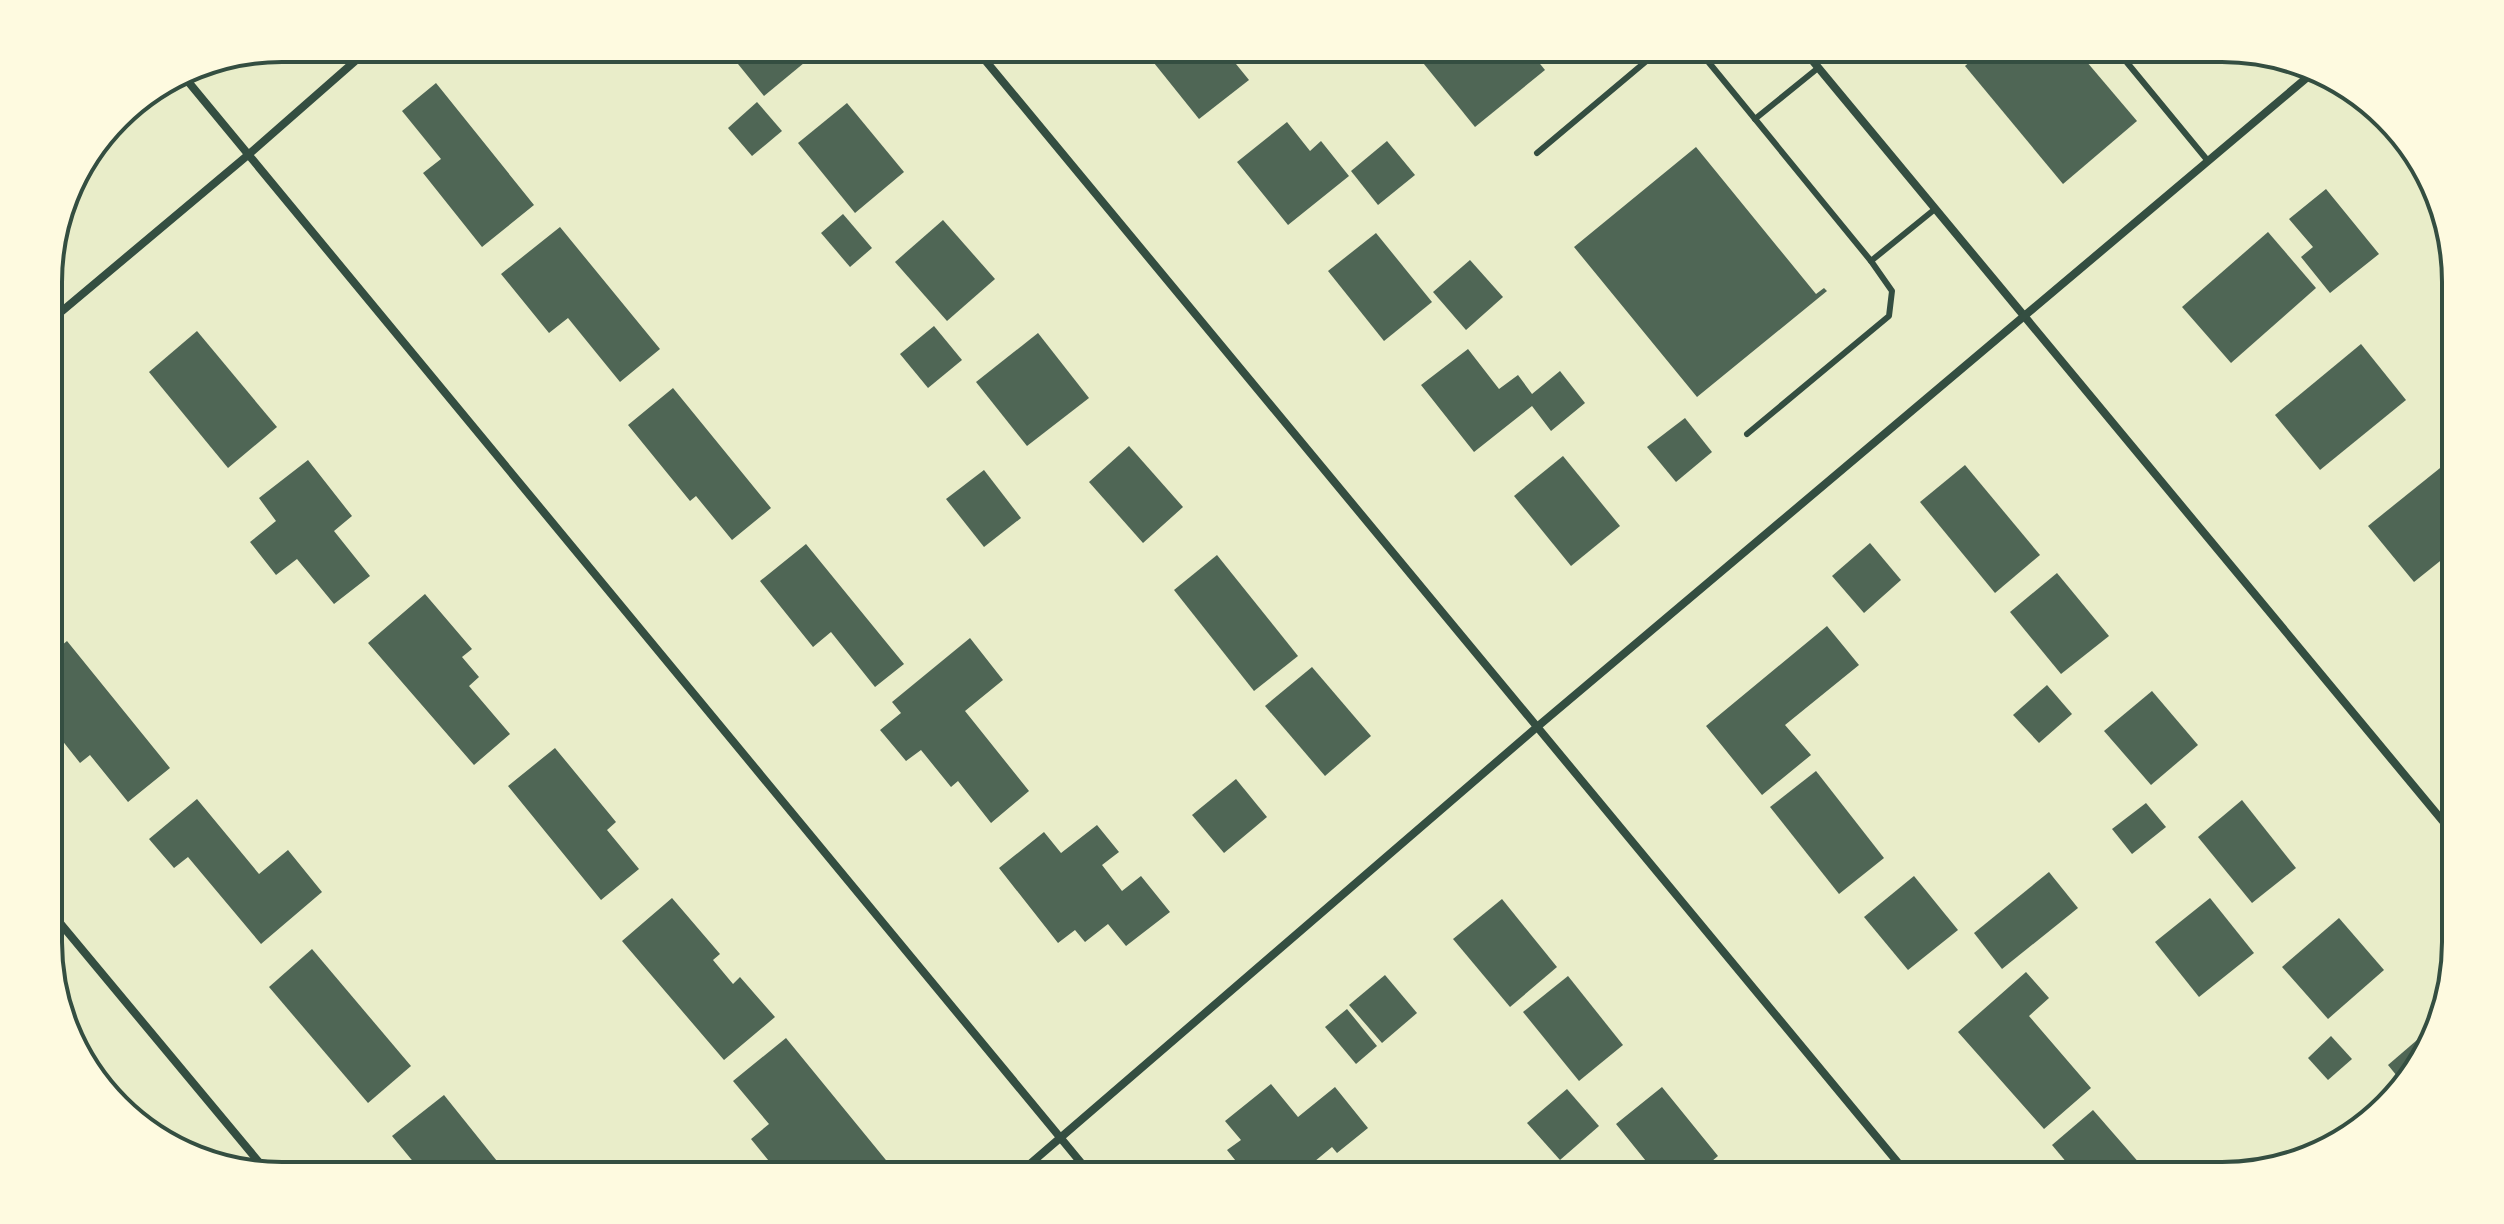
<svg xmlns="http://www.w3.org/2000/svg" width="2504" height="1224" font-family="Roboto,sans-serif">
<rect width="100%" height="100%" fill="#e9edc9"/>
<g fill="#4f6655">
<polygon points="725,48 802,48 810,58 764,96"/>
<polygon points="1142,48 1223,48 1249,80 1199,119"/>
<polygon points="1411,48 1527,48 1545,70 1475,127"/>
<polygon points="1986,48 2075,48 2137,121 2063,184 1965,66"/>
<polygon points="436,83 534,205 482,247 423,173 441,159 402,111"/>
<polygon points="757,102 782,131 752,156 728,128"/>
<polygon points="847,103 904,172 855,213 798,143"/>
<polygon points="1287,122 1310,151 1321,141 1349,176 1288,225 1237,162"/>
<polygon points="1387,141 1415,175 1378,205 1351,171"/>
<polygon points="1696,147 1816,294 1824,288 1827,291 1697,397 1574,247"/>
<polygon points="2326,189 2379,254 2330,293 2301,257 2313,247 2289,219"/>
<polygon points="843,214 872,248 850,267 821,233"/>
<polygon points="943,220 995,279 947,321 895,262"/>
<polygon points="560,227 660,349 620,382 568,318 549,333 501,274"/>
<polygon points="2268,232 2316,288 2231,363 2182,307"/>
<polygon points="1376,233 1432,302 1384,341 1328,271"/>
<polygon points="1470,260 1503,297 1466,330 1433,292"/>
<polygon points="934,326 962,360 928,388 900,354"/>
<polygon points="197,331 277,427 228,468 149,372"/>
<polygon points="1038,333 1089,398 1027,446 976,382"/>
<polygon points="2361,344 2406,400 2320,470 2275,415"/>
<polygon points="1468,349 1499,389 1518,375 1532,394 1560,371 1585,403 1551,431 1532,406 1474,452 1421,385"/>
<polygon points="673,388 771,508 732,540 696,496 690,501 628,425"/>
<polygon points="1685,418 1712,452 1676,482 1647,447"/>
<polygon points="1129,446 1183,507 1143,543 1089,482"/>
<polygon points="1563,456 1620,526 1571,566 1514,496"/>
<polygon points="2455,456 2455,549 2414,582 2368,526"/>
<polygon points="308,460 352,516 334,531 370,576 334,604 297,559 276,575 250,542 276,521 259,498"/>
<polygon points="1965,465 2040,555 1995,593 1920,502"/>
<polygon points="984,470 1021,518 984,547 946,499"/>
<polygon points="1870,543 1901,580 1864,613 1832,576"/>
<polygon points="806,544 904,664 875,687 831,632 813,647 760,581"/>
<polygon points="1217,555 1298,656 1254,691 1174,590"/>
<polygon points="2057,573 2109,636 2061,674 2010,612"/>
<polygon points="425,594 472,649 462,657 479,677 469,686 510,734 474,765 368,643"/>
<polygon points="1827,626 1859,665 1785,725 1811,755 1762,795 1706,726"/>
<polygon points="970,638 1003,680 965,711 1029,791 991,823 958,781 951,787 921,750 906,761 880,730 901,713 892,702"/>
<polygon points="67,641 170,768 128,802 90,755 80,763 50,725 49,656"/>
<polygon points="1312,667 1371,736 1325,776 1265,706"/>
<polygon points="2047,685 2072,714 2039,743 2013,715"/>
<polygon points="2152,691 2198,745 2151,785 2104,731"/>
<polygon points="555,748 616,822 607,830 639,869 601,900 508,786"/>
<polygon points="1816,771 1884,858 1839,894 1770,807"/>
<polygon points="1236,779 1267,817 1224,853 1192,815"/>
<polygon points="197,799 259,874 288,850 322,892 261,944 188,857 174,868 149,839"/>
<polygon points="2242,800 2296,868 2252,903 2198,837"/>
<polygon points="2146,803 2166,827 2132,854 2112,829"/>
<polygon points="1097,825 1119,852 1102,865 1122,891 1141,876 1170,912 1126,946 1108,924 1085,942 1075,930 1058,943 999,868 1044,832 1061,853"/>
<polygon points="2049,872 2078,908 2002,969 1974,933"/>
<polygon points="1914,876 1958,930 1908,970 1864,917"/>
<polygon points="672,898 720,954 713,960 733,984 740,977 775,1017 724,1060 622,941"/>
<polygon points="2210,898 2254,953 2199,997 2155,942"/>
<polygon points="1502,899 1557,967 1510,1007 1453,939"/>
<polygon points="2339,918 2384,970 2328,1019 2282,967"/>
<polygon points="312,949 411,1066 368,1103 269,987"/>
<polygon points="2026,972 2049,998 2029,1016 2091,1088 2044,1129 1958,1032"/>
<polygon points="1385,975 1417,1013 1382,1043 1349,1005"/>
<polygon points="1568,976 1623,1045 1579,1081 1523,1012"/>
<polygon points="1347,1009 1377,1046 1356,1064 1325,1027"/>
<polygon points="2431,1028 2435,1033 2432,1045 2401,1081 2388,1065"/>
<polygon points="2331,1036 2352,1059 2328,1080 2308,1058"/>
<polygon points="786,1038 890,1165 877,1176 781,1176 751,1139 769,1124 733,1081"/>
<polygon points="1271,1084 1298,1117 1335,1087 1368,1128 1337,1153 1332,1147 1297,1176 1248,1176 1227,1150 1241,1140 1225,1121"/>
<polygon points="1662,1087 1718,1156 1694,1176 1638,1176 1650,1166 1616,1124"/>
<polygon points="1567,1089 1599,1126 1560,1160 1527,1123"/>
<polygon points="444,1095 509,1176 425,1176 392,1136"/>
<polygon points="2093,1110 2141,1165 2129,1176 2078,1176 2052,1145"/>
</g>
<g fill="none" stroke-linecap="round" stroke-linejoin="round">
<g stroke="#344e41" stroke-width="6">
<polyline points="1642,48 1650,58 1662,48"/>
<polyline points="1697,48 1871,261 1935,209"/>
<polyline points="2115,48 2208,161"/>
<polyline points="1755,119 1818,68"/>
<polyline points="1537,153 1650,58"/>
<polyline points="1747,434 1889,316 1892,291 1871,261"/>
</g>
<g stroke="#344e41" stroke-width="8">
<polyline points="975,48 1909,1176"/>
<polyline points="1802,48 2456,837"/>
<polyline points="181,73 1092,1176"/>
<polyline points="49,322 248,155 370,48"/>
<polyline points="50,911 268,1173"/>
<polyline points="1016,1176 1537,727 2316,70"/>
</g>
</g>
<path d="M0 0H2504V1224H0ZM282 62H2222A220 220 0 0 1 2442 282V942A220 220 0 0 1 2222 1162H282A220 220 0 0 1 62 942V282A220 220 0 0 1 282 62Z" fill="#fefae0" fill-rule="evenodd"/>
<path fill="none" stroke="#344e41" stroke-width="4" d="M282 62H2222A220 220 0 0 1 2442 282V942A220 220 0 0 1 2222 1162H282A220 220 0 0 1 62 942V282A220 220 0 0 1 282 62Z"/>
</svg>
